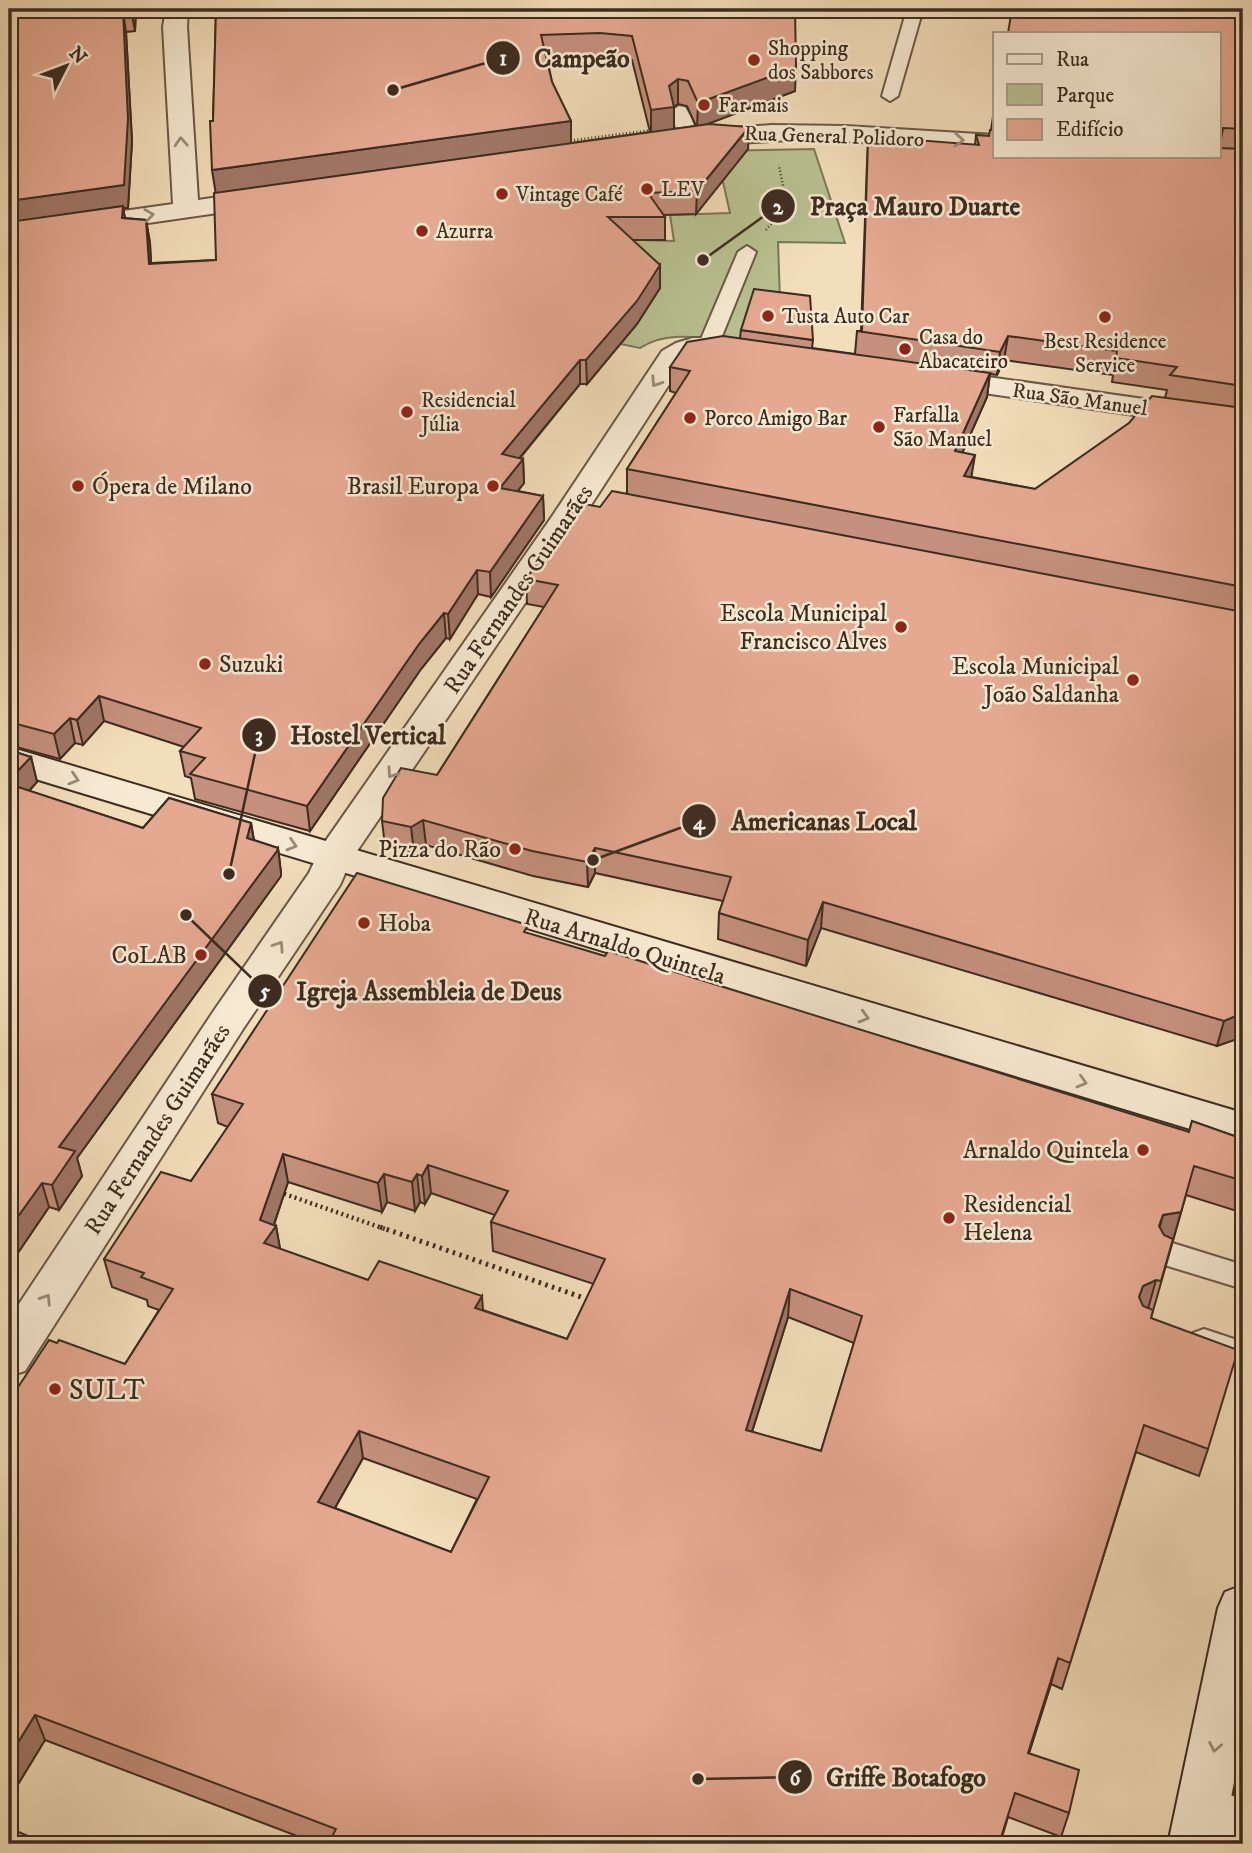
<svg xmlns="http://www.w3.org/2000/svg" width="1252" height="1853" font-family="'IM FELL DW Pica',serif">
<rect width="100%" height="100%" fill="#f3debb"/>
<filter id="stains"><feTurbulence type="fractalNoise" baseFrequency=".00286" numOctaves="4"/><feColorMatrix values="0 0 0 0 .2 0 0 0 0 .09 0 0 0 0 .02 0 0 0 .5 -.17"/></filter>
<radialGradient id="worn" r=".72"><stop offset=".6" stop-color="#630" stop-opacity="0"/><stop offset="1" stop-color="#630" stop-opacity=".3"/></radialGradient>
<path fill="#b9c191" stroke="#7a7658" stroke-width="2" d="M814 149 845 243 778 242 780 301 740 342C708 339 668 329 640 348L620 344 606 239 674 241 670 215 730 213 716 151Z"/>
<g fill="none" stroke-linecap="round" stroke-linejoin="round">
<defs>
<g id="lane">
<polygon points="907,9 923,9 898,96 890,101 882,96"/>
<path d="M679 106 685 107C692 118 699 132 693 144H681C676 136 676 122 671 111Z"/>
<polygon points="747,246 756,252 718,346 715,350 701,350 698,346 738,252"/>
<polygon points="1169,1242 1243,1265 1243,1289 1158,1263 1154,1254 1158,1245"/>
<polygon points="1204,1329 1243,1342 1243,1368 1193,1351 1188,1342 1193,1333"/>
</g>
<g id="street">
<polygon points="166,9 188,9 187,27 198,200 266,190 275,192 279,198 275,204 266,206 9,243 9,227 173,204 163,27"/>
<polygon points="771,125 846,126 995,135 995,150 808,139 697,145 688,143 685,138 688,133 697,131"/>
<path d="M693 338H717L743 343 747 349 743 355C722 360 702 348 683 363L582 519 351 860 340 885 243 1029 25 1371 9 1376V1319L215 1009 309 873 320 849 551 518 662 351 676 343Z"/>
<polygon points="939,370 1243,413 1243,431 929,385 924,379 929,373"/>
<polygon points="1203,1784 1243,1800 1243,1844 1220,1844 1184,1829 1176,1810 1184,1791"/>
</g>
<g id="secondary">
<polygon points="9,747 1243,1113 1243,1145 9,771"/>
<polygon points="1243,1585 1243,1736 1222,1844 1168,1844 1218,1608 1225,1592"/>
</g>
</defs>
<use href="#lane" stroke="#6a5847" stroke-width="4"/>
<use href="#street" stroke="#6a5847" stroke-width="4"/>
<use href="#secondary" stroke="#3c2c20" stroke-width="4"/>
<g stroke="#3c2c20" stroke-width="2.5" stroke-dasharray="1 2.5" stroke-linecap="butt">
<polyline points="567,141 652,130"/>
<polyline points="766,230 787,205 779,166"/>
</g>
<polyline stroke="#3c2c20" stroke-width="4.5" stroke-dasharray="2 3.5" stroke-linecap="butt" points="279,1192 385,1229"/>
<polyline stroke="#3c2c20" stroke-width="5" stroke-dasharray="2.5 4.5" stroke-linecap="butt" points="380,1227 584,1298"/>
<use href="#lane" fill="#f7ead3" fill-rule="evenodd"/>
<use href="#street" fill="#f7ead3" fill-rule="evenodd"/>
<use href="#secondary" fill="#f7ead3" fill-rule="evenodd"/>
</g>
<g fill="#c5907d" stroke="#3c2c20" stroke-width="2" fill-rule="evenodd">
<path d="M9 9H136L135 31 126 32 132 141 128 208H123L125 218 146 220 150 243 151 263 216 260V193L213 121 216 9H795V91L707 124 748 149 696 214 663 215 665 217V240H633L660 288 637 324 587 384H580L520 458 523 459 524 483 518 491 543 496 544 520 491 597 478 594 450 639 446 638 421 669 310 831 195 799 191 778 185 776 180 751 184 747 104 721 83 745 75 743 60 759 9 745ZM600 56 632 60 650 132 571 143V121L552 82 547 59ZM678 104 687 106 696 126 674 129V106Z"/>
<path d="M1243 9V1021L1237 1039 1217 1046 821 928 806 966 718 939 719 913 723 901 595 873 588 887 533 876 426 845 414 852 385 846 382 821 437 775 544 607 527 604 526 579 600 507 627 493V469L676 393 670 391V367L740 338 741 330 813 340 812 348 855 354 857 331H861L867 163 868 141 975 145 976 135 989 136 991 130 995 103V156H1219V33ZM1004 360 1113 375 1112 382 1167 390 1165 398 1035 489 972 477 962 453 987 397 990 374 997 375Z"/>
<polygon points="9,750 31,757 37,782 29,791 143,828 169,798 251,823 254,840 278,848 281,873 281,876 77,1158 82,1176 59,1210 49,1207 9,1266"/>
<path d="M529 934 1189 1132 1192 1121 1243 1139V1213L1186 1195 1151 1318 1208 1449 1199 1476 1136 1452 1062 1689 1051 1684 1029 1753 1069 1813 1061 1837 1008 1817 1000 1844H318L45 1740 9 1799V1401L57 1343 125 1364 159 1310 148 1306 147 1300 112 1287 104 1259 191 1181 228 1127 218 1123 212 1094ZM288 1182 382 1212 387 1202 415 1211 420 1202 425 1204 431 1193 495 1215 491 1222 493 1251 594 1284 567 1339 483 1310 368 1280 280 1249 276 1226 274 1225ZM788 1317 854 1343 821 1451 752 1432ZM363 1458 477 1499 451 1552 335 1508Z"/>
</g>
<g fill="#a07666" stroke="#3c2c20" stroke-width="2">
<polygon points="131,9 136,9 135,31 131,10"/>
<polygon points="123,11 126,32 132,141 128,208 123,208 127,229 9,224 9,201"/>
<polygon points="796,67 795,91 697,128 698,103"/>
<polygon points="678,79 678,104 673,107 674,107 674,132 651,135 651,110 669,86"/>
<polygon points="571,121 571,146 216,195 212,170"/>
<polygon points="749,127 748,149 696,214 697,191"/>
<polygon points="1223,128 1219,151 1219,141 1221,131"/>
<polygon points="146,220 150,243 152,287 149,264"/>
<polygon points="660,265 660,288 637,324 587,384 586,360"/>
<polygon points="1008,336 1004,360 997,375 1000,352"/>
<polygon points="580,360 580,384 503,478 502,454"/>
<polygon points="990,373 987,397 952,476 955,451"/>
<polygon points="975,455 971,479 964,476"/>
<polygon points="523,459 524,483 501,512 500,488"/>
<polygon points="543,496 544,520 491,597 490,572"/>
<polygon points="477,570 478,594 450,639 448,614"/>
<polygon points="444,613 446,638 421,669 310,831 307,806 419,644"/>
<polygon points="99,696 104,721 83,745 77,720"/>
<polygon points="70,718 75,743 60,759 54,734"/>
<polygon points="31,757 37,782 13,808 9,793 9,780"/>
<polygon points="423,820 426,845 414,852 411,827"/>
<polygon points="251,823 255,848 247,838"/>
<polygon points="278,848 281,873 281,876 77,1158 82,1176 59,1210 52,1185 59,1147"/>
<polygon points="595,848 595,873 588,887 587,862"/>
<polygon points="823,902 821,928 806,966 808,940"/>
<polygon points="1243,1013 1243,1021 1237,1039 1217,1046 1224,1021"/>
<polygon points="283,1154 288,1182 271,1233 276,1226 281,1254 270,1272 260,1220"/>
<polygon points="428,1165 431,1193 425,1204 422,1176"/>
<polygon points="384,1174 387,1202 382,1212 378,1183"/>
<polygon points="417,1174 420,1202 415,1211 412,1182"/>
<polygon points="42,1183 49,1207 9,1266 9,1229"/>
<polygon points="1181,1212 1173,1240 1152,1255 1163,1215"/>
<polygon points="1156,1280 1148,1309 1136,1314 1139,1297 1143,1286"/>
<polygon points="790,1289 788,1317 744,1457 746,1430"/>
<polygon points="482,1296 484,1324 475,1308"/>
<polygon points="359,1431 363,1458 323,1529 318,1502"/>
<polygon points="1058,1658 1051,1684 1021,1778 1028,1753"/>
<polygon points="35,1715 45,1740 9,1799 9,1757"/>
</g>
<g fill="#e5a891" stroke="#3c2c20" stroke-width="2" fill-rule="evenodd">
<polygon points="9,9 131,9 131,10 123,11 128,119 124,185 9,201"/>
<polygon points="216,9 795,9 796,67 698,103 688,81 678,79 669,86 674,107 651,110 632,36 600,33 541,35 552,82 571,121 212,170 210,121 213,121"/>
<polygon points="1012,9 1243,9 1243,129 1223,128 1221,131 1219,131 1219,33 1008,33"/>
<polygon points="709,124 749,127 697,191 648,193 665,217 608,217 660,265 637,301 586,360 580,360 502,454 523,459 500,488 543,496 490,572 477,570 448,614 444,613 419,644 307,806 190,774 205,758 180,751 201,728 99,696 77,720 70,718 54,734 9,722 9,222 123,206 122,218 146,220 149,264 216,260 214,193"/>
<polygon points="990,130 995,130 995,156 1219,156 1219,148 1243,149 1243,386 1170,375 1177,367 1116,358 1117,351 1008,336 1000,352 857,331 862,331 868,141 903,139 979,145 976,135 989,136"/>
<polygon points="754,289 810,296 813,340 741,330"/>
<polygon points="723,336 990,373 955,451 975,455 964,476 1035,489 1129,423 1152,396 1243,408 1243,587 627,469 690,371 670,367 687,342"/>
<polygon points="612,491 1243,612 1243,1013 1224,1021 823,902 808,940 719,913 731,877 595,848 587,862 532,851 423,820 411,827 382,821 383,798 401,768 437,775 558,585 526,579 579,503 600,507"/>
<polygon points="9,750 31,757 9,780"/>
<polygon points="9,784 143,828 169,798 251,823 247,838 278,848 277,851 59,1147 75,1151 52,1185 42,1183 9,1229"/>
<path d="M357 873 528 925 524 932 605 956 608 951 1189 1132 1192 1121 1243 1139V1181L1194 1166 1181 1212 1163 1215 1159 1226 1164 1235 1173 1239 1161 1281 1156 1280 1143 1286 1139 1297 1143 1306 1153 1310 1151 1318 1238 1350 1208 1449 1144 1425 1070 1663 1058 1658 1028 1753 1079 1770 1069 1813 1015 1793 999 1844H328L336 1829 35 1715 9 1757V1401L49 1340 57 1343 59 1340 125 1364 173 1289 141 1277 144 1273 104 1259 161 1172 191 1181 243 1104 212 1094ZM283 1154 378 1183 384 1174 412 1182 417 1174 422 1176 428 1165 508 1191 491 1222 605 1259 567 1339 475 1308 482 1296 379 1261 368 1280 264 1243 276 1226 260 1220ZM790 1289 862 1316 821 1451 746 1430ZM359 1431 489 1477 451 1552 318 1502Z"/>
<polygon points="9,1828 47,1844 9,1844"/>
</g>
<defs><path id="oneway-chevron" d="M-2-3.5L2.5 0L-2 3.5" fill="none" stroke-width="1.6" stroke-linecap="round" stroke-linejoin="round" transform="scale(1.75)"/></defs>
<g stroke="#9a8b7a">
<use href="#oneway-chevron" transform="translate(959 140) rotate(4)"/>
<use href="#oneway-chevron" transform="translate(181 142) rotate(-93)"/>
<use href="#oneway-chevron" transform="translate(149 215) rotate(-8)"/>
<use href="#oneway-chevron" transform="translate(656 382) rotate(123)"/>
<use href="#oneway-chevron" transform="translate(392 773) rotate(125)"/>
<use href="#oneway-chevron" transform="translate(74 779) rotate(17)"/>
<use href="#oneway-chevron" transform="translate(292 845) rotate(17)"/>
<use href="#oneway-chevron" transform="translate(279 946) rotate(-56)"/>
<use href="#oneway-chevron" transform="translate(864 1017) rotate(16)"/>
<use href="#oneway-chevron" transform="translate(1082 1082) rotate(16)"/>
<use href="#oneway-chevron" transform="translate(46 1299) rotate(-57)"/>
<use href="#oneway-chevron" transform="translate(1215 1747) rotate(101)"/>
</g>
<g fill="#8f2418" stroke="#f7ead3" stroke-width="2.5">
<circle cx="754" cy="60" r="7"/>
<circle cx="704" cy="105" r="7"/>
<circle cx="647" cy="189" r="7"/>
<circle cx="502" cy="194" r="7"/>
<circle cx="422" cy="231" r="7"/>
<circle cx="768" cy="316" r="7"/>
<circle cx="1105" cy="317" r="7"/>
<circle cx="905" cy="349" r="7"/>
<circle cx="407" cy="412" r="7"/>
<circle cx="690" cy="418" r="7"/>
<circle cx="879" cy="427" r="7"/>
<circle cx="78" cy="486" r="7"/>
<circle cx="493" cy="486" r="7"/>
<circle cx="901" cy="627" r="7"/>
<circle cx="205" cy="664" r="7"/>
<circle cx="1133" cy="680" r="7"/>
<circle cx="515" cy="849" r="7"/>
<circle cx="364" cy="923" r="7"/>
<circle cx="201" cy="955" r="7"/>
<circle cx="1143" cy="1150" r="7"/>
<circle cx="949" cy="1218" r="7"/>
<circle cx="55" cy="1389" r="7"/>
</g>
<g text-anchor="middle" stroke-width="5" stroke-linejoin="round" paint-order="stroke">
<g font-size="21" fill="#3c2c20" stroke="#f7ead3" text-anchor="start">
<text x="768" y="55">Shopping<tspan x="768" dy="24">dos Sabbores</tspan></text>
<text x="718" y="112">Far mais</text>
<text x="661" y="196">LEV</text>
<text x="516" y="201">Vintage Café</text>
<text x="436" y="238">Azurra</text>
<text x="782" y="323">Tusta Auto Car</text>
<text x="919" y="344">Casa do<tspan x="919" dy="24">Abacateiro</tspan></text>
<text x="1105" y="348" text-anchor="middle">Best Residence<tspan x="1105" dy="24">Service</tspan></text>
<text x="421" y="407">Residencial<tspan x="421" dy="24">Júlia</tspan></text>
<text x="893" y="422">Farfalla<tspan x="893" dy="24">São Manuel</tspan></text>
<text x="704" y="425">Porco Amigo Bar</text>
</g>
<g font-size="21" fill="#3c2c20" stroke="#f7ead3">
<text transform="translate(834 136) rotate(2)" y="7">Rua General Polidoro</text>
<text transform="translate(1080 399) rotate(8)" y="7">Rua São Manuel</text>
</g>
<g font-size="24" fill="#3c2c20" stroke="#f7ead3" text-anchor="end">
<text x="92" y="494" text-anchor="start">Ópera de Milano</text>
<text x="479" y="494">Brasil Europa</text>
<text x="887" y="621">Escola Municipal<tspan x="887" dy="28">Francisco Alves</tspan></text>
<text x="219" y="672" text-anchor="start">Suzuki</text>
<text x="1119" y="674">Escola Municipal<tspan x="1119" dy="28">João Saldanha</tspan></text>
<text x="501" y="857">Pizza do Rão</text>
<text x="378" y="931" text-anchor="start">Hoba</text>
<text x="187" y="963">CoLAB</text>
<text x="1129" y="1158">Arnaldo Quintela</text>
<text x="963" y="1212" text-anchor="start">Residencial<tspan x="963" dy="28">Helena</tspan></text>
</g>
<g font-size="24" fill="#3c2c20" stroke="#f7ead3">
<text transform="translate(518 589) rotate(-56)" y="8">Rua Fernandes Guimarães</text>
<text transform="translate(625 946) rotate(17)" y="8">Rua Arnaldo Quintela</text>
<text transform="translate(157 1129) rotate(-57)" y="8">Rua Fernandes Guimarães</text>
</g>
<g font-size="28" fill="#3c2c20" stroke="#f7ead3" text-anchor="start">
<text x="69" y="1399">SULT</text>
</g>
</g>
<path fill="none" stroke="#3c2c20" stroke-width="2.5" d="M393 90L503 58M703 260L778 206M229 874L259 735M593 860L699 821M186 915L265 991M698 1779L795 1777"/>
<g fill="#3c2c20" stroke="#f7ead3" stroke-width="2.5">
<circle cx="393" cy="90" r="7"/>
<circle cx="703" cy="260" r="7"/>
<circle cx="229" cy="874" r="7"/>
<circle cx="593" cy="860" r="7"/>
<circle cx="186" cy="915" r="7"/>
<circle cx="698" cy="1779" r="7"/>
<circle cx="503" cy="58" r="18"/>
<circle cx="778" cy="206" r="18"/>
<circle cx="259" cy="735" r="18"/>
<circle cx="699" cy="821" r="18"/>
<circle cx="265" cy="991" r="18"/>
<circle cx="795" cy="1777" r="18"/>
</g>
<g font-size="21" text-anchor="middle" font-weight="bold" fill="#fff">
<text x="503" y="65">1</text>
<text x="778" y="214">2</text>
<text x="259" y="742">3</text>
<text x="699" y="829">4</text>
<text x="265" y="998">5</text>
<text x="795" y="1785">6</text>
</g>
<g font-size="26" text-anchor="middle" font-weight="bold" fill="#3c2c20" stroke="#f7ead3" stroke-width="5" stroke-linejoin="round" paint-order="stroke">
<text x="582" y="67">Campeão</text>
<text x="915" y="215">Praça Mauro Duarte</text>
<text x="368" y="744">Hostel Vertical</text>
<text x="824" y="830">Americanas Local</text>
<text x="429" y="1000">Igreja Assembleia de Deus</text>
<text x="906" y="1786">Griffe Botafogo</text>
</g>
<rect width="1252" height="1853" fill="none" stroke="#f3debb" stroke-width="35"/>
<rect x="10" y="10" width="1231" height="1832" fill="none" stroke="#3c2c20" stroke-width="3.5"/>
<rect x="18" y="18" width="1217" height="1818" fill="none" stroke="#3c2c20" stroke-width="2"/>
<rect x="993" y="32" width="228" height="126" fill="#f7ead3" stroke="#ac9e8b" stroke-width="2"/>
<rect x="1007" y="54" width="35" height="10" fill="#f7ead3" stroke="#ac9e8b" stroke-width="2"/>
<text x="1056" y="66" font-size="21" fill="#3c2c20">Rua</text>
<rect x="1007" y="84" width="35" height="21" fill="#b9c191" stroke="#ac9e8b" stroke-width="2"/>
<text x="1056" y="102" font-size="21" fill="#3c2c20">Parque</text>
<rect x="1007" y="119" width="35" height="21" fill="#e5a891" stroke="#ac9e8b" stroke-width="2"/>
<text x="1056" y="136" font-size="21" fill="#3c2c20">Edifício</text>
<g transform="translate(66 66) rotate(48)" stroke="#f7ead3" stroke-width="5" paint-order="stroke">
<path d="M0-5L12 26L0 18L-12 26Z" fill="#3c2c20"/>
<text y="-10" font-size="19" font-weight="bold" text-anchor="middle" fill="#3c2c20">N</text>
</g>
<rect width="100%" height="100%" filter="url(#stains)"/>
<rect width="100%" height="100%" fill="url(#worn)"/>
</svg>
